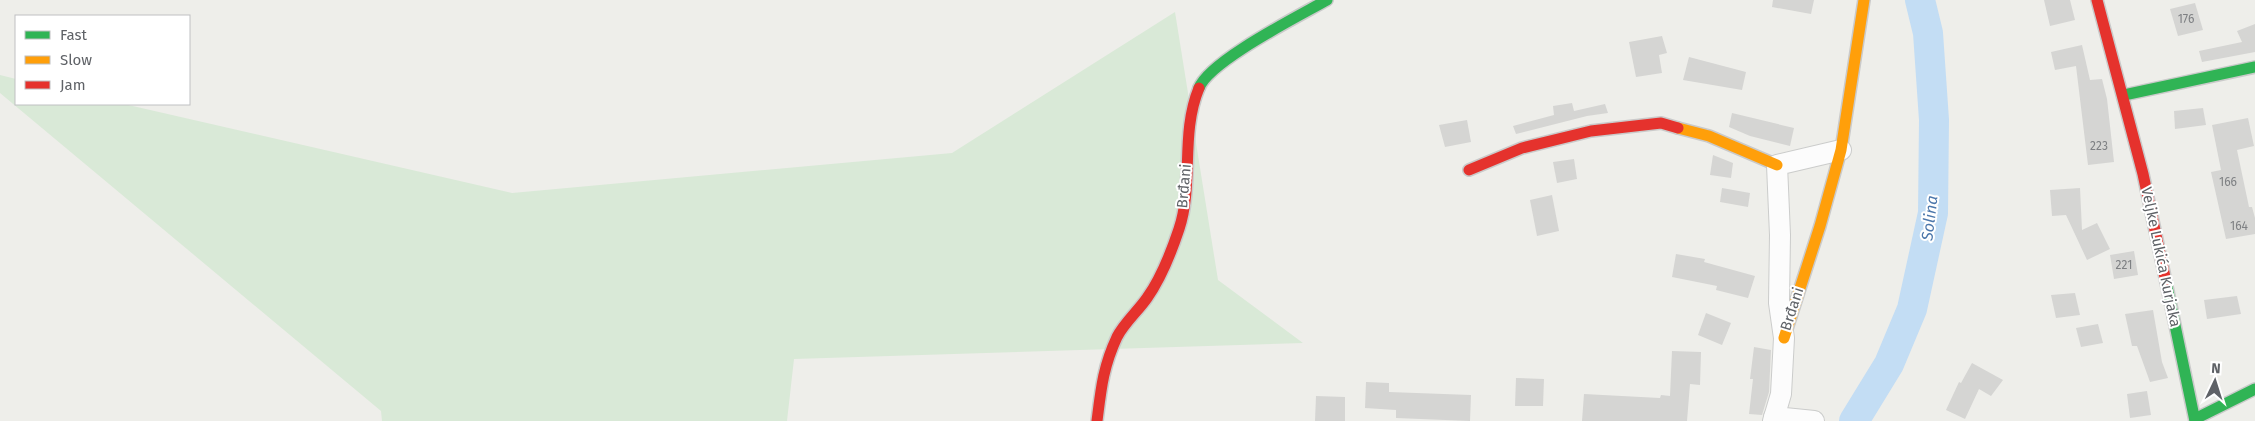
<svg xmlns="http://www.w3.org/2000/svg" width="2255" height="421" font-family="'Fira Sans',sans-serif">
<rect width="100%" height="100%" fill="#eeeeea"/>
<polygon fill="#d9e9d7" points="1175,12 1218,280 1303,343 794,359 787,421 382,421 381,411 0,93 0,75 16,79 16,104 124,104 512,193 952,153"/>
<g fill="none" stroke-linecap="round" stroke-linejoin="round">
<polyline stroke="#c3ddf4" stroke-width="30" points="1854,421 1889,364 1912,309 1933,213 1934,120 1928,33 1920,0"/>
</g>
<g fill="#d5d5d3">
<polygon points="1773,0 1814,0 1811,14 1772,7"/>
<polygon points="2044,0 2070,0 2075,20 2050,26"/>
<polygon points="2195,3 2203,30 2178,36 2170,9"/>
<polygon points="2255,24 2255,52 2202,62 2199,51 2242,42 2237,31"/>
<polygon points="1662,36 1667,53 1659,55 1662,73 1636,77 1629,42"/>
<polygon points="2082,45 2090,80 2102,79 2107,99 2114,162 2088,165 2076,66 2055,70 2051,52"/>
<polygon points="1689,57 1746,72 1742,90 1683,80"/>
<polygon points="1572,103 1574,111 1605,104 1608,113 1587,116 1516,134 1513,126 1554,115 1553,106"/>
<polygon points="2203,108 2206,125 2175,129 2174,111"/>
<polygon points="1732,113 1794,128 1790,146 1750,136 1729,127"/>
<polygon points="2248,118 2254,146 2237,150 2249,207 2252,207 2255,218 2255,234 2226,239 2211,172 2221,170 2212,125"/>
<polygon points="1467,120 1471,142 1445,147 1439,125"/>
<polygon points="1713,155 1733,163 1731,178 1710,175"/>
<polygon points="1574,159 1577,179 1557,183 1553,162"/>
<polygon points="1722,188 1750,193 1748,207 1720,202"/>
<polygon points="2080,188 2082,230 2097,223 2110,249 2087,260 2066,215 2052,216 2050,190"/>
<polygon points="1552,195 1559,231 1537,236 1530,200"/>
<polygon points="2134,251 2138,275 2114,279 2110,255"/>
<polygon points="1676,254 1705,259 1704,262 1755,276 1748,298 1716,290 1717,286 1672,277"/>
<polygon points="2075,293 2080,315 2056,318 2051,295"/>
<polygon points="2237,296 2241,314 2207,319 2204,300"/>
<polygon points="2153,310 2162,362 2168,378 2150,382 2137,346 2132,346 2125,314"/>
<polygon points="1706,313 1731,323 1722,345 1698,335"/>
<polygon points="2098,324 2103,343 2081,347 2076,328"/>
<polygon points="1754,347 1771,350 1769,392 1762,415 1749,414 1753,379 1750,379"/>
<polygon points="1672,351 1701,352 1700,385 1690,384 1687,421 1582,421 1584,394 1660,398 1661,395 1670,396"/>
<polygon points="1972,363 2003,380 1991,396 1979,389 1965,419 1946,410 1959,382 1961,383"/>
<polygon points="1516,378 1544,379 1543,406 1515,406"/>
<polygon points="1366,382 1389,383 1389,392 1471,395 1470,421 1396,418 1396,410 1365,408"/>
<polygon points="2147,391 2151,415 2130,418 2127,394"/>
<polygon points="1316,396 1345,397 1345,421 1315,421"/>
</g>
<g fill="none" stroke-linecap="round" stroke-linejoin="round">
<defs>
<g id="street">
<polyline points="1774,417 1814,421"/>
<polyline points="1773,421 1781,394 1784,338 1779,303 1780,235 1777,165 1841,150"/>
</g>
<g id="fast">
<path d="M1199 88C1209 61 1299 16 1327 0"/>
<polyline points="2124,95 2255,67"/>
<polyline points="2166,282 2195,421"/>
<polyline points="2195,419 2255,389"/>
</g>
<g id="slow">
<polyline points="1678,128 1709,136 1777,165"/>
<polyline points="1784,338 1820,226 1841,150 1864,0"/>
</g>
<g id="jam">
<polyline points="2097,0 2143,174 2166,282"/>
<polyline points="1469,170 1522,148 1591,131 1661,123 1678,128"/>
<path d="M1097 421C1101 389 1103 367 1117 337 1124 323 1138 311 1147 298 1162 277 1171 253 1179 229 1194 184 1180 134 1199 88"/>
</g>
</defs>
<use href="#street" stroke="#cbcccb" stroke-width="22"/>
<use href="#fast" stroke="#cacaca" stroke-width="14"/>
<use href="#slow" stroke="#cacaca" stroke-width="14"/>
<use href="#jam" stroke="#cacaca" stroke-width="14"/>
<use href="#street" stroke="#fcfcfc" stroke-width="20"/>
<use href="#fast" stroke="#30b455" stroke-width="11"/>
<use href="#slow" stroke="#ff9f0a" stroke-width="11"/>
<use href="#jam" stroke="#e5322d" stroke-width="11"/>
</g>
<g text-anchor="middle" stroke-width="4" stroke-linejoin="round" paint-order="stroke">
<g font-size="12" fill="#7e8083">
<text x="2186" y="23">176</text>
<text x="2099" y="150">223</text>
<text x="2228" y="186">166</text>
<text x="2239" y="230">164</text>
<text x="2124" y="269">221</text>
</g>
<g font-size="15" fill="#5f6267" stroke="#fff">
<text transform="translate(1184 186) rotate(-85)" y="5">Brđani</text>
<text transform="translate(2161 257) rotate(78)" y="5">Veljke Lukića Kurjaka</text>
<text transform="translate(1792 309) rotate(-72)" y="5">Brđani</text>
</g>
<g font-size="16" font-style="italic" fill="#4c77ab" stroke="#fff">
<text transform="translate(1929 218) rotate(-83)" y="6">Solina</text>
</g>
</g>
<rect x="15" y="15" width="175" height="90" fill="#ffffff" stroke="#bfc0c2"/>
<rect x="25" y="31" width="25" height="8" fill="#30b455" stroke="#bfc0c2"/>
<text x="60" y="40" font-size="15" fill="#5f6267">Fast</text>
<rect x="25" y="56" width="25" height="8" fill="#ff9f0a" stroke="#bfc0c2"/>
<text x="60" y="65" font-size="15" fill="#5f6267">Slow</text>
<rect x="25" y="81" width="25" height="8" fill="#e5322d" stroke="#bfc0c2"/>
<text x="60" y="90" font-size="15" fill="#5f6267">Jam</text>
<g transform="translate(2215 381) rotate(4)" stroke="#ffffff" stroke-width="4" paint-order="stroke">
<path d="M0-4L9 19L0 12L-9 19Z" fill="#5f6267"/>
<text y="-8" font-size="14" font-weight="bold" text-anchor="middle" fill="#5f6267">N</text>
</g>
</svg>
